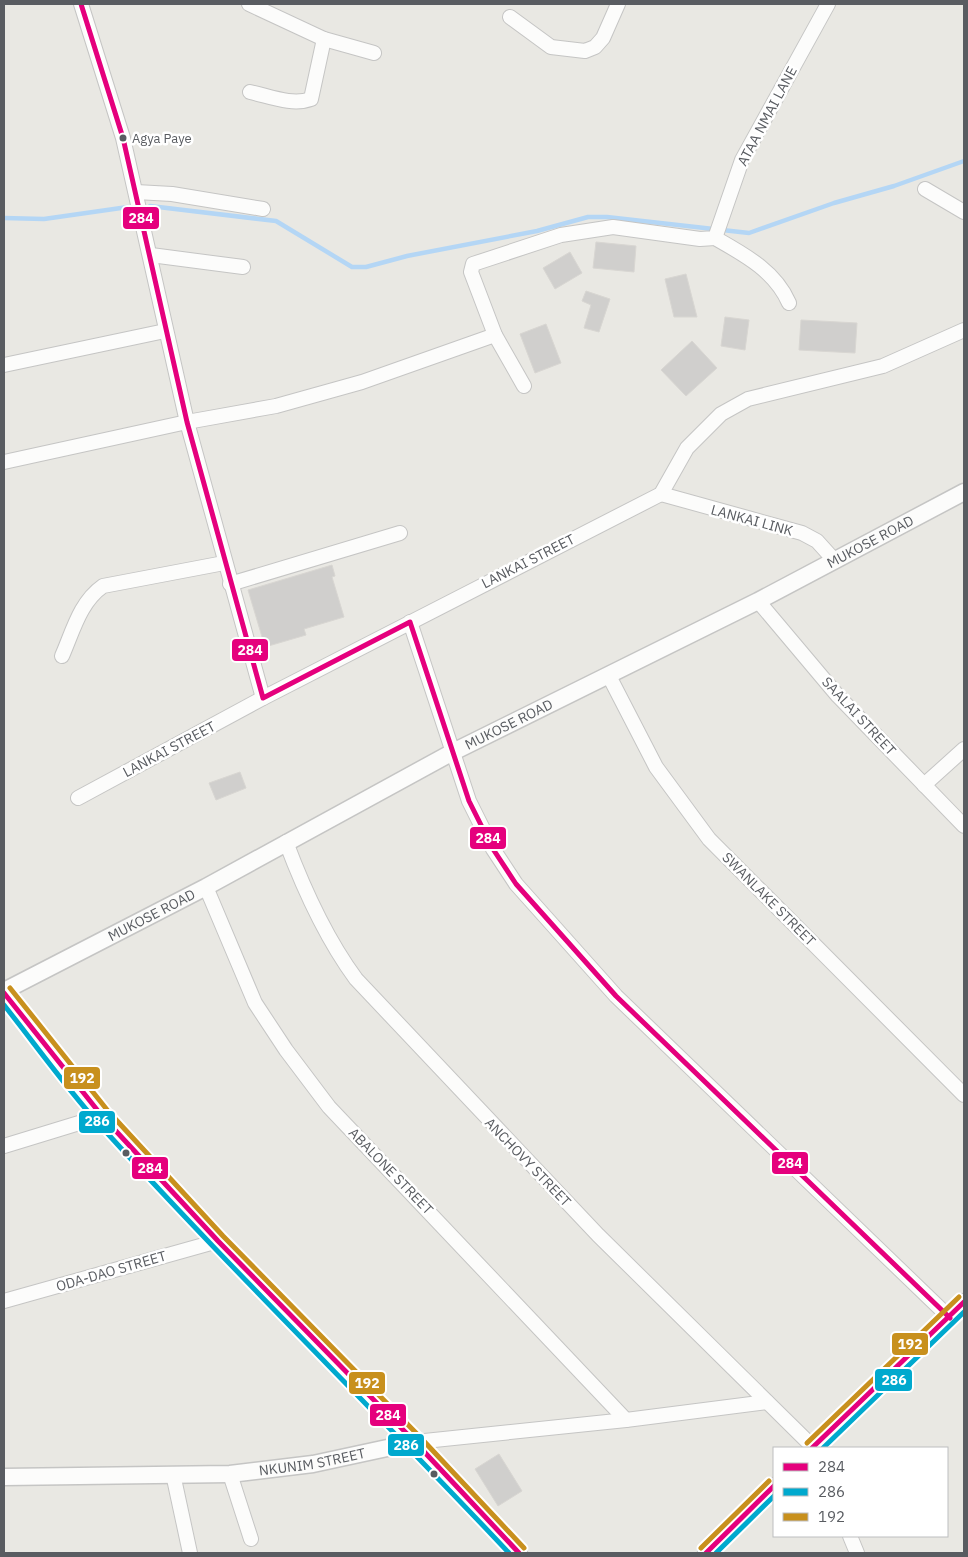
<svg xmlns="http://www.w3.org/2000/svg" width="968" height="1557" font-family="'IBM Plex Sans',sans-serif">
<rect width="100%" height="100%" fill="#e9e8e3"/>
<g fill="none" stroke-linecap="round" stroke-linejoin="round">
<g stroke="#b4d6f5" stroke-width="4.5">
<polyline points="150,206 276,221 352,267 366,267 407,256 537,231 588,217 607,217 749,233 834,203 894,186 964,161"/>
<polyline points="4,218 44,219 128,207"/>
</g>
</g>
<g fill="#d0cfcd" stroke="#d8d6d2">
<polygon points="596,242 636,246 634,272 593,268"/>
<polygon points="570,252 582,273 555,289 543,268"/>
<polygon points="686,274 697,317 674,317 665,279"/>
<polygon points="586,291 610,299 599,332 584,328 591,305 582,301"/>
<polygon points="725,317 749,320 745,350 721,346"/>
<polygon points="801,320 857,323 855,353 799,350"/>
<polygon points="546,324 561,363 535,373 520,334"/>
<polygon points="692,341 717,368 686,396 661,370"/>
<polygon points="332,565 335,576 332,577 344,617 304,629 306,635 265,647 248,590"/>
<polygon points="240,772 246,788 216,800 209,783"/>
<polygon points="499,1454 522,1491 498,1506 475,1469"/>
</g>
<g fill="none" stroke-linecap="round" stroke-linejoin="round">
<defs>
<g id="minor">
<polyline points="81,4 123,138 187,422 263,698"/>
<polyline points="249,4 324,39 374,53"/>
<polyline points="510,17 551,47 585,51 595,47 603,38 618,4"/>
<path d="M250 92C269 96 292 106 311 99L324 39"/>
<polyline points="925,189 964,212"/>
<polyline points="136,192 172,194 263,209"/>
<path d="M715 238C745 255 775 271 789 303"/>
<polyline points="151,255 243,267"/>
<polyline points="4,365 165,331"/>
<polyline points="524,386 495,335 471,272 473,264 561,235 613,227 700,239 715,238 742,160 828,4"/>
<polyline points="4,462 187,422 276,406 362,382 495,335"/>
<polyline points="661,494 802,533 817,541 835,561"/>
<polyline points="230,584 400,533"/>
<polyline points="758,601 838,696 964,826"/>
<polyline points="410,622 469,801 493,849 516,884 616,996 950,1318"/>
<path d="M62 656C73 631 80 602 103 586L224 563"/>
<polyline points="609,676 656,767 709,839 964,1095"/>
<polyline points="924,785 964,749"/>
<polyline points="78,798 263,698 661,494 687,448 721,414 748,399 883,366 964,330"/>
<path d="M286 842C304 890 325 937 356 979L598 1235 814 1448"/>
<polyline points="206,887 255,1003 286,1050 329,1107 626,1420"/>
<polyline points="4,1146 102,1116"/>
<polyline points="4,1301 218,1241"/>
<polyline points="415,1442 626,1420 767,1402"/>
<polyline points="173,1474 190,1553"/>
<polyline points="230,1474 251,1539"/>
<polyline points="850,1536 857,1553"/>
</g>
<g id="tertiary">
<path id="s1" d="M4 991 206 887 451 753 758 601 964 492"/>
<polyline points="4,993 102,1116 218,1241 415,1442 519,1553"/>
<polyline points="812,1448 964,1302"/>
<path id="s2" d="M4 1477 230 1474 313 1464 415 1442"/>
<polyline points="706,1553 774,1486"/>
</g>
</defs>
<use href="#minor" stroke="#c5c5c4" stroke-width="16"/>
<use href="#tertiary" stroke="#c5c5c4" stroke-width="19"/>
<use href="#minor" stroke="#fcfcfb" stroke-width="14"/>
<use href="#tertiary" stroke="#fcfcfb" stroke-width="16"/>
<defs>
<g id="bus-1">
<polyline points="81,4 123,138 187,422 263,698 410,622 469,801 493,849 516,884 616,996 950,1318"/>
<polyline points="4,993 102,1116 218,1241 415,1442 519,1553"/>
<polyline points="812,1448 964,1302"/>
<polyline points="706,1553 774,1486"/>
</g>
<g id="bus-2">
<path d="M4 1005C35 1044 64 1085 98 1123 231 1270 373 1408 509 1553"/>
<polyline points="823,1448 964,1312"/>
<polyline points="716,1553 774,1496"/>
</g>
<g id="bus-3">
<polyline points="10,988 108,1111 223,1236 420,1437 524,1548"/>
<polyline points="807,1443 959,1297"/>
<polyline points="701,1548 769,1481"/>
</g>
</defs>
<use href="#bus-1" stroke="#fff" stroke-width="9"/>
<use href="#bus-2" stroke="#fff" stroke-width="9"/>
<use href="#bus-3" stroke="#fff" stroke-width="9"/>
<use href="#bus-1" stroke="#e5007d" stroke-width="5"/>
<use href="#bus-2" stroke="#00a9ce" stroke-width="5"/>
<use href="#bus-3" stroke="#c8901d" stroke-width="5"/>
</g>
<g fill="#595c61" stroke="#fff" stroke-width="2">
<circle cx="123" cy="138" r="4.5"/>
<circle cx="126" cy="1153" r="4.5"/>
<circle cx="434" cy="1474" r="4.5"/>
</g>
<g text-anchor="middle" stroke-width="5" stroke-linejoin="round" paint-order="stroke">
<g font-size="13" fill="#595c61" stroke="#fff" text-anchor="start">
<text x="132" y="143">Agya Paye</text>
</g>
<g font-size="14" fill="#595c61" stroke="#fff">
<text transform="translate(767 116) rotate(-62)" y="5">ATAA NMAI LANE</text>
<text transform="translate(752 520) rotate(15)" y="5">LANKAI LINK</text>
<text dy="5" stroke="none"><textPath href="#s1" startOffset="976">MUKOSE ROAD</textPath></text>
<text transform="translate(528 561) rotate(-27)" y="5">LANKAI STREET</text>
<text transform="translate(859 716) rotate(47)" y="5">SAALAI STREET</text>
<text dy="5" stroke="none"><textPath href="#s1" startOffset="571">MUKOSE ROAD</textPath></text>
<text transform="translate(169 749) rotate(-28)" y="5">LANKAI STREET</text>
<text transform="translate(769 899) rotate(45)" y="5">SWANLAKE STREET</text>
<text dy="5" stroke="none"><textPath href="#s1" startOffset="166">MUKOSE ROAD</textPath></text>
<text transform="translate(528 1162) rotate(46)" y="5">ANCHOVY STREET</text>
<text transform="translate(391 1171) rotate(46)" y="5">ABALONE STREET</text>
<text transform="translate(111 1271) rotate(-16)" y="5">ODA-DAO STREET</text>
<text dy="5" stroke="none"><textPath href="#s2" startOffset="309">NKUNIM STREET</textPath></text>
</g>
</g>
<g stroke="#fff" stroke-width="2">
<rect x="122" y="206" width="38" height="24" rx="5" fill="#e5007d"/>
<rect x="231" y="638" width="38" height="24" rx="5" fill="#e5007d"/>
<rect x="469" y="826" width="38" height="24" rx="5" fill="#e5007d"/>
<rect x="63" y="1066" width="38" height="24" rx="5" fill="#c8901d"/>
<rect x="78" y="1110" width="38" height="24" rx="5" fill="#00a9ce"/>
<rect x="771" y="1151" width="38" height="24" rx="5" fill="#e5007d"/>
<rect x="131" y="1156" width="38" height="24" rx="5" fill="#e5007d"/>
<rect x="891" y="1332" width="38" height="24" rx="5" fill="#c8901d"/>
<rect x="874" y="1368" width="39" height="24" rx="5" fill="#00a9ce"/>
<rect x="348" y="1371" width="38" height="24" rx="5" fill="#c8901d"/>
<rect x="369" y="1403" width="38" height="24" rx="5" fill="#e5007d"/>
<rect x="387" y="1433" width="38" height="24" rx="5" fill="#00a9ce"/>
</g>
<g font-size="14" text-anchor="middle" font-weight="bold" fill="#fff">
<text x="141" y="223">284</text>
<text x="250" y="655">284</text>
<text x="488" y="843">284</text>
<text x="82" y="1083">192</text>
<text x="97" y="1126">286</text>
<text x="790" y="1168">284</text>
<text x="150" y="1173">284</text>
<text x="910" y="1349">192</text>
<text x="894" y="1385">286</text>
<text x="367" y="1388">192</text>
<text x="388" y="1420">284</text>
<text x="406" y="1450">286</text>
</g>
<rect width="968" height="1557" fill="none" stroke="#595c61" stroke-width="10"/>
<rect x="773" y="1447" width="175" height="90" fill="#ffffff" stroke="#bdbec0"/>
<rect x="783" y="1463" width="25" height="8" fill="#e5007d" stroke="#bdbec0"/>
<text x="818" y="1472" font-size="15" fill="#595c61">284</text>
<rect x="783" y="1488" width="25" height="8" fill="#00a9ce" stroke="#bdbec0"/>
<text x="818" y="1497" font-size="15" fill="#595c61">286</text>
<rect x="783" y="1513" width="25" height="8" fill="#c8901d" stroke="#bdbec0"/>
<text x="818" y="1522" font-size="15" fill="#595c61">192</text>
</svg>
